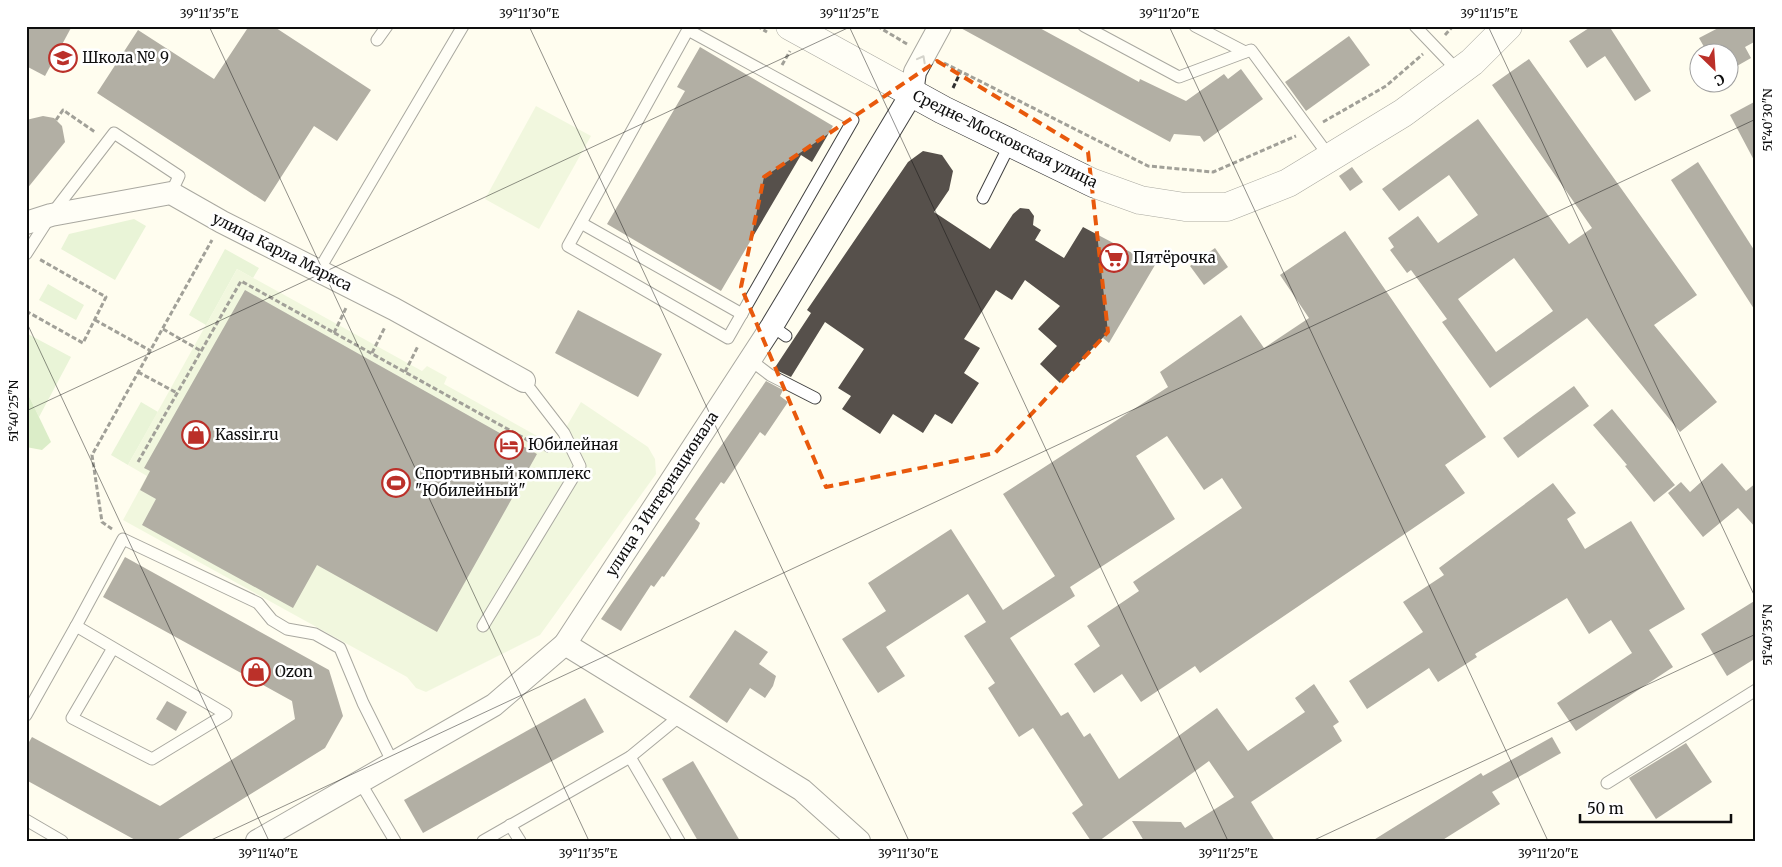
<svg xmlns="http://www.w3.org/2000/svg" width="1782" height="867" font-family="Merriweather,serif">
<rect width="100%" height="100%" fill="#fffdef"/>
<g fill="#cee8ba">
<polygon points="134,219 146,226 115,280 61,249 69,234"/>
<polygon points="225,249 259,268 253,278 237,269 206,325 189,315"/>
<polygon points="48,284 84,305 76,320 39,300"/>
<polygon points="26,333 71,357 39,417 26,390"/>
<polygon points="141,402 158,412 128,465 111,455"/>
</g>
<polygon fill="#b0d999" points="26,390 51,442 42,450 26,447"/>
<g fill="#e0f0cb">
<polygon points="536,106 591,136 539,229 485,199"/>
<polygon points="237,269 422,371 427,366 447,377 444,384 555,446 581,402 648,447 655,459 656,474 540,635 426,692 416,688 407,677 123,520 147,476 128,465"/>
</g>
<g fill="#56504b" fill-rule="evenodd">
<polygon points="26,26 72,26 45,76 26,66"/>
<polygon points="249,26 273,26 371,90 337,141 314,126 265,202 97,93 138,30 214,79"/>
<polygon points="957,26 1036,26 1139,82 1140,79 1186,101 1224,74 1228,79 1241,69 1263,99 1204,142 1200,136 1174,134 1170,142"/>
<polygon points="1592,26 1609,26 1651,91 1635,101 1605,56 1587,68 1569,41"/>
<polygon points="1722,26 1756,26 1756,41 1745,47 1751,58 1730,70 1730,52 1707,52 1699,38"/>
<polygon points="1349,36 1370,65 1306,111 1285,82"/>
<polygon points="700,47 833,126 812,162 801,155 721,291 607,224 685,91 677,87"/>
<path d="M1529 59 1697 295 1654 325 1717 402 1680 432 1587 318 1490 388 1442 322 1447 319 1411 270 1407 273 1390 250 1394 247 1388 238 1418 216 1438 243 1478 215 1449 175 1399 211 1382 189 1478 119 1569 244 1592 228 1492 85ZM1514 258 1553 311 1496 352 1458 299Z"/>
<polygon points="1756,101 1756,164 1730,115"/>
<polygon points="43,116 54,118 62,126 65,142 26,190 26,120"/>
<polygon points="923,151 942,155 953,171 949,190 934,212 990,249 1013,214 1020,208 1029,209 1034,216 1033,225 1041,230 1035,240 1064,258 1083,227 1155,265 1109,343 1103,338 1060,383 1040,364 1057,346 1038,329 1060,306 1025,280 1012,300 996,290 964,339 980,348 964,373 979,383 952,424 935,414 923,433 893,414 880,434 842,409 851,396 838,388 864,349 825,322 791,377 774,369 811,313 807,310 908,162"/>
<polygon points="1698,162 1756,253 1756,312 1671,180"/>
<polygon points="1352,167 1363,182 1350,191 1339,176"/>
<polygon points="1345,231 1486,437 1445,465 1465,493 1200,673 1195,666 1141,702 1122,674 1094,693 1074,664 1100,646 1087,626 1139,591 1133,582 1242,508 1222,478 1204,490 1167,436 1136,456 1175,519 1070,587 1075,596 1010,638 1061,716 1068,712 1084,737 1090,733 1119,779 1217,708 1248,751 1305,712 1295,698 1314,684 1339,722 1333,726 1342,741 1251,802 1275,841 1144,841 1132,821 1181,822 1185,828 1234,797 1209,761 1099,841 1091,841 1072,813 1083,805 1033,728 1019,737 988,688 995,683 964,636 986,622 968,594 886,647 905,676 878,693 842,639 886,611 868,583 951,529 1003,610 1055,576 1003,494 1168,387 1160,372 1241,315 1264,348 1309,318 1280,275"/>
<polygon points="1215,248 1228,267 1204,285 1190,266"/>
<polygon points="245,290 537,454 437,632 317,565 293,608 142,525 156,499 140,490 150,471 144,468"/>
<polygon points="578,310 662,354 638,397 555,353"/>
<polygon points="766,381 783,390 780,396 788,402 765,436 760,432 724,484 721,482 695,519 700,523 698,528 664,577 662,576 654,587 651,585 621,631 601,619"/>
<polygon points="1574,386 1589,406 1518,458 1503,438"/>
<polygon points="1612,409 1675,485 1654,502 1625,466 1627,465 1593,425"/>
<polygon points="1722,463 1746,491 1756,483 1756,528 1738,508 1703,537 1668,493 1681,482 1690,492"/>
<polygon points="1553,483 1576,513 1567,519 1585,549 1631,521 1685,609 1649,630 1673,667 1576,731 1557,703 1632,653 1611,620 1589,634 1567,598 1475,654 1477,657 1438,682 1429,668 1367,709 1349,681 1423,632 1403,602 1444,575 1439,568"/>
<polygon points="125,557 329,670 343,716 325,748 175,841 137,841 26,780 26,747 32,737 160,806 295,719 292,701 103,597"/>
<polygon points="1756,600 1756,658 1727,676 1701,634"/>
<polygon points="735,630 768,652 759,664 776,676 773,686 765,698 750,688 727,723 689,697"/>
<polygon points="585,698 604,732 423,833 404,800"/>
<polygon points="167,701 187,712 176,731 156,719"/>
<polygon points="1552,737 1561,753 1492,792 1500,804 1441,841 1372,841 1481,773 1483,776"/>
<polygon points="1686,743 1712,782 1656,819 1629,778"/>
<polygon points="693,761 740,841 698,841 662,779"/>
</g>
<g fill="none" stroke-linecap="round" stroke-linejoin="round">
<defs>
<g id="service">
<polyline points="1084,26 1179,77 1251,50 1329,156"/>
<polyline points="1195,26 1245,52"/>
<polyline points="1415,26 1459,72"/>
<polyline points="688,30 853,120 728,338 568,246 690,26"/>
<polyline points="377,40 387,26"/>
<polyline points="983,198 1010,144"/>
<polyline points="581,223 742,314"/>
<polyline points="26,254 51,215 114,133 179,176 171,193"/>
<polyline points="319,270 463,26"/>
<polyline points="772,326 786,336"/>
<polyline points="749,359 770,375 815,398"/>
<polyline points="76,626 123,539 258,603 272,620 287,629 315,634 340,648 363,703 393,763"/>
<polyline points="483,626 580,466 564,433 524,381"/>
<polyline points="26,715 76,626 226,714 152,759 72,718 113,648"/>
<polyline points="630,757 679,841"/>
<polyline points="360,782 395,841"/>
<polyline points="1607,783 1756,690"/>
<polyline points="26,820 62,841"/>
<polyline points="510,825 520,841"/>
<polyline points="483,841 630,757 680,716"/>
</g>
<g id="minor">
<polyline points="26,223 51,215 171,193 222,222 394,309 524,381"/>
<polyline points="565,644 802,790 859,841"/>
<polyline points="257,841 494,705 565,644 772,326 912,93 915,72 940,26"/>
</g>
<polyline id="tertiary" points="790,26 943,110 1093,183 1140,200 1185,207 1227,207 1288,183 1403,113 1472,62 1508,26"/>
</defs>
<use href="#service" stroke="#414141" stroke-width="13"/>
<use href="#minor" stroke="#414141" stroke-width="24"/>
<use href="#tertiary" stroke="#414141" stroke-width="29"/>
<g stroke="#303030" stroke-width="3" stroke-dasharray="5 2.5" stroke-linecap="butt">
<polyline points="757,26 767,32"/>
<polyline points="877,26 907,44"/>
<polyline points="1445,35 1453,26"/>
<polyline points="944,63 1148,166 1213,172 1296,136"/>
<polyline points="782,65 790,51"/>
<polyline points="953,88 961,71"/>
<polyline points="56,120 63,110 95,132"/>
<polyline points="1323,122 1386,86 1423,54"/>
<polyline points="26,311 83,343 106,297 39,259"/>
<polyline points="95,320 151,351"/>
<polyline points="163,329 201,351"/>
<polyline points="334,333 346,308"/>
<polyline points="372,353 385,327"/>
<polyline points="138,372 177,393"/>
<polyline points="405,372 418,346"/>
<polyline points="138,462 241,281 549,452"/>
<polyline points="112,529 102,522 92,455 212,240"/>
</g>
<use href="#service" stroke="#fff" stroke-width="11"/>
<use href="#minor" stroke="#fff" stroke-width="22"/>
<use href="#tertiary" stroke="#fff" stroke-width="28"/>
</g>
<defs><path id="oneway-chevron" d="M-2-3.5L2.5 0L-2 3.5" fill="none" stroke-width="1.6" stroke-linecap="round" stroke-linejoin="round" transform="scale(1.25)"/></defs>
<use stroke="#9f9f9f" href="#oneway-chevron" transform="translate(922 59) rotate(-62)"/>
<path d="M0 0H1782V867H0ZM937 61 1088 152 1108 332 995 453 826 487 741 287 764 177Z" fill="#fffdef" fill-opacity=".55" fill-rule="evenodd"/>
<path fill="none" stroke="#e8590c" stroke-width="4" stroke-dasharray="10 6" stroke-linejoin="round" d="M937 61 1088 152 1108 332 995 453 826 487 741 287 764 177Z"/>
<path fill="none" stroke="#0e0e0e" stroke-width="1" stroke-opacity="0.45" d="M209 26 589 841M529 26 909 841M849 26 1228 841M1169 26 1548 841M1488 26 1756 599M26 321 269 841M26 411 852 26M209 841 1756 119M1312 841 1756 634"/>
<defs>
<symbol id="school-ring" viewBox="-11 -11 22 22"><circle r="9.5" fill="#fff" stroke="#bb3029" stroke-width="1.5"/><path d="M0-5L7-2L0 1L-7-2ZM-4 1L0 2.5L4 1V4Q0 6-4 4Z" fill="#bb3029"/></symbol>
<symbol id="supermarket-ring" viewBox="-11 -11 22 22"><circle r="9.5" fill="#fff" stroke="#bb3029" stroke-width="1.5"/><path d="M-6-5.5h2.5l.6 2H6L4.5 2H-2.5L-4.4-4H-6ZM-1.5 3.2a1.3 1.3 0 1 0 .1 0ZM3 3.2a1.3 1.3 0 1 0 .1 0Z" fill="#bb3029"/></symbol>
<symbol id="shop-ring" viewBox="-11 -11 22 22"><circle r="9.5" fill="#fff" stroke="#bb3029" stroke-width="1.5"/><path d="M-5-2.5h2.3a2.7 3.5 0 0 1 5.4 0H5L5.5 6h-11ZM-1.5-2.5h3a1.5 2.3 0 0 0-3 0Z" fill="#bb3029"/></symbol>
<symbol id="hotel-ring" viewBox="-11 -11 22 22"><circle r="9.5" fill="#fff" stroke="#bb3029" stroke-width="1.5"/><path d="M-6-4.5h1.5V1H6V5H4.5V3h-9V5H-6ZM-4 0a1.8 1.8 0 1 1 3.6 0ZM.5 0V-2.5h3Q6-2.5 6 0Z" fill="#bb3029"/></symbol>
<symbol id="stadium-ring" viewBox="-11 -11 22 22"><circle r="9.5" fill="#fff" stroke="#bb3029" stroke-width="1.5"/><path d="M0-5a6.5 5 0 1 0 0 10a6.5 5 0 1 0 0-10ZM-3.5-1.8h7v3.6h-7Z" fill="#bb3029"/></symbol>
</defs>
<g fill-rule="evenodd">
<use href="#school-ring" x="47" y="42" width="32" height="32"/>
<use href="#supermarket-ring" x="1098" y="242" width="32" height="32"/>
<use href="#shop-ring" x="180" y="419" width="32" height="32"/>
<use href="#hotel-ring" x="493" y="429" width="32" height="32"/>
<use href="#stadium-ring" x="380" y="467" width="32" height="32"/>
<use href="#shop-ring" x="240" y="656" width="32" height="32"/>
</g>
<g text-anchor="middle" stroke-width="5" stroke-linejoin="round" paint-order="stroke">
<g font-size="15" fill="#0e0e0e" stroke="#fff" text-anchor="start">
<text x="82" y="63">Школа № 9</text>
<text x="1133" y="263">Пятёрочка</text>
<text x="215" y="440">Kassir.ru</text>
<text x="528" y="450">Юбилейная</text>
<text x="415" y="479">Спортивный комплекс<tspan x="415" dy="17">"Юбилейный"</tspan></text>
<text x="275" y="677">Ozon</text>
</g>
<g font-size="15" fill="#0e0e0e" stroke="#fff">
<text transform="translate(1005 139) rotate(26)" y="5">Средне-Московская улица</text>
<text transform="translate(282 252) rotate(27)" y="5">улица Карла Маркса</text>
<text transform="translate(662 494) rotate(-57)" y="5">улица 3 Интернационала</text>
</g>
</g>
<rect width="1782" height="867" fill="none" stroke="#ffffff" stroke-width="55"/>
<g transform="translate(1714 68) rotate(155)"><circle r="24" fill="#ffffff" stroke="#9f9f9f"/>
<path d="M0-4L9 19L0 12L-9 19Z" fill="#bb3029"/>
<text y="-8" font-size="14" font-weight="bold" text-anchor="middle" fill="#0e0e0e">С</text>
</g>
<path d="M1580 814v8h151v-8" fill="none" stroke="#0e0e0e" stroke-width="2.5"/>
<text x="1587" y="814" font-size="15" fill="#0e0e0e" stroke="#ffffff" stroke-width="4" paint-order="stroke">50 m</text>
<rect x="28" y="28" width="1726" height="812" fill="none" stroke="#0e0e0e" stroke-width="2"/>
<g font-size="12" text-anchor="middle" fill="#0e0e0e">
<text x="209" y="18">39°11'35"E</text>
<text x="529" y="18">39°11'30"E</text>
<text x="849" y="18">39°11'25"E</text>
<text x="1169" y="18">39°11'20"E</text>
<text x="1489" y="18">39°11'15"E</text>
<text transform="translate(1768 120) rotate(-90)" y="4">51°40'30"N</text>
<text transform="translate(14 411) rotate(-90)" y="4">51°40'25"N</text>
<text transform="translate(1768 635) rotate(-90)" y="4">51°40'35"N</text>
<text x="268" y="858">39°11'40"E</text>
<text x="588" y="858">39°11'35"E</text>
<text x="908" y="858">39°11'30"E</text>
<text x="1228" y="858">39°11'25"E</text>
<text x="1548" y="858">39°11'20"E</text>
</g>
</svg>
